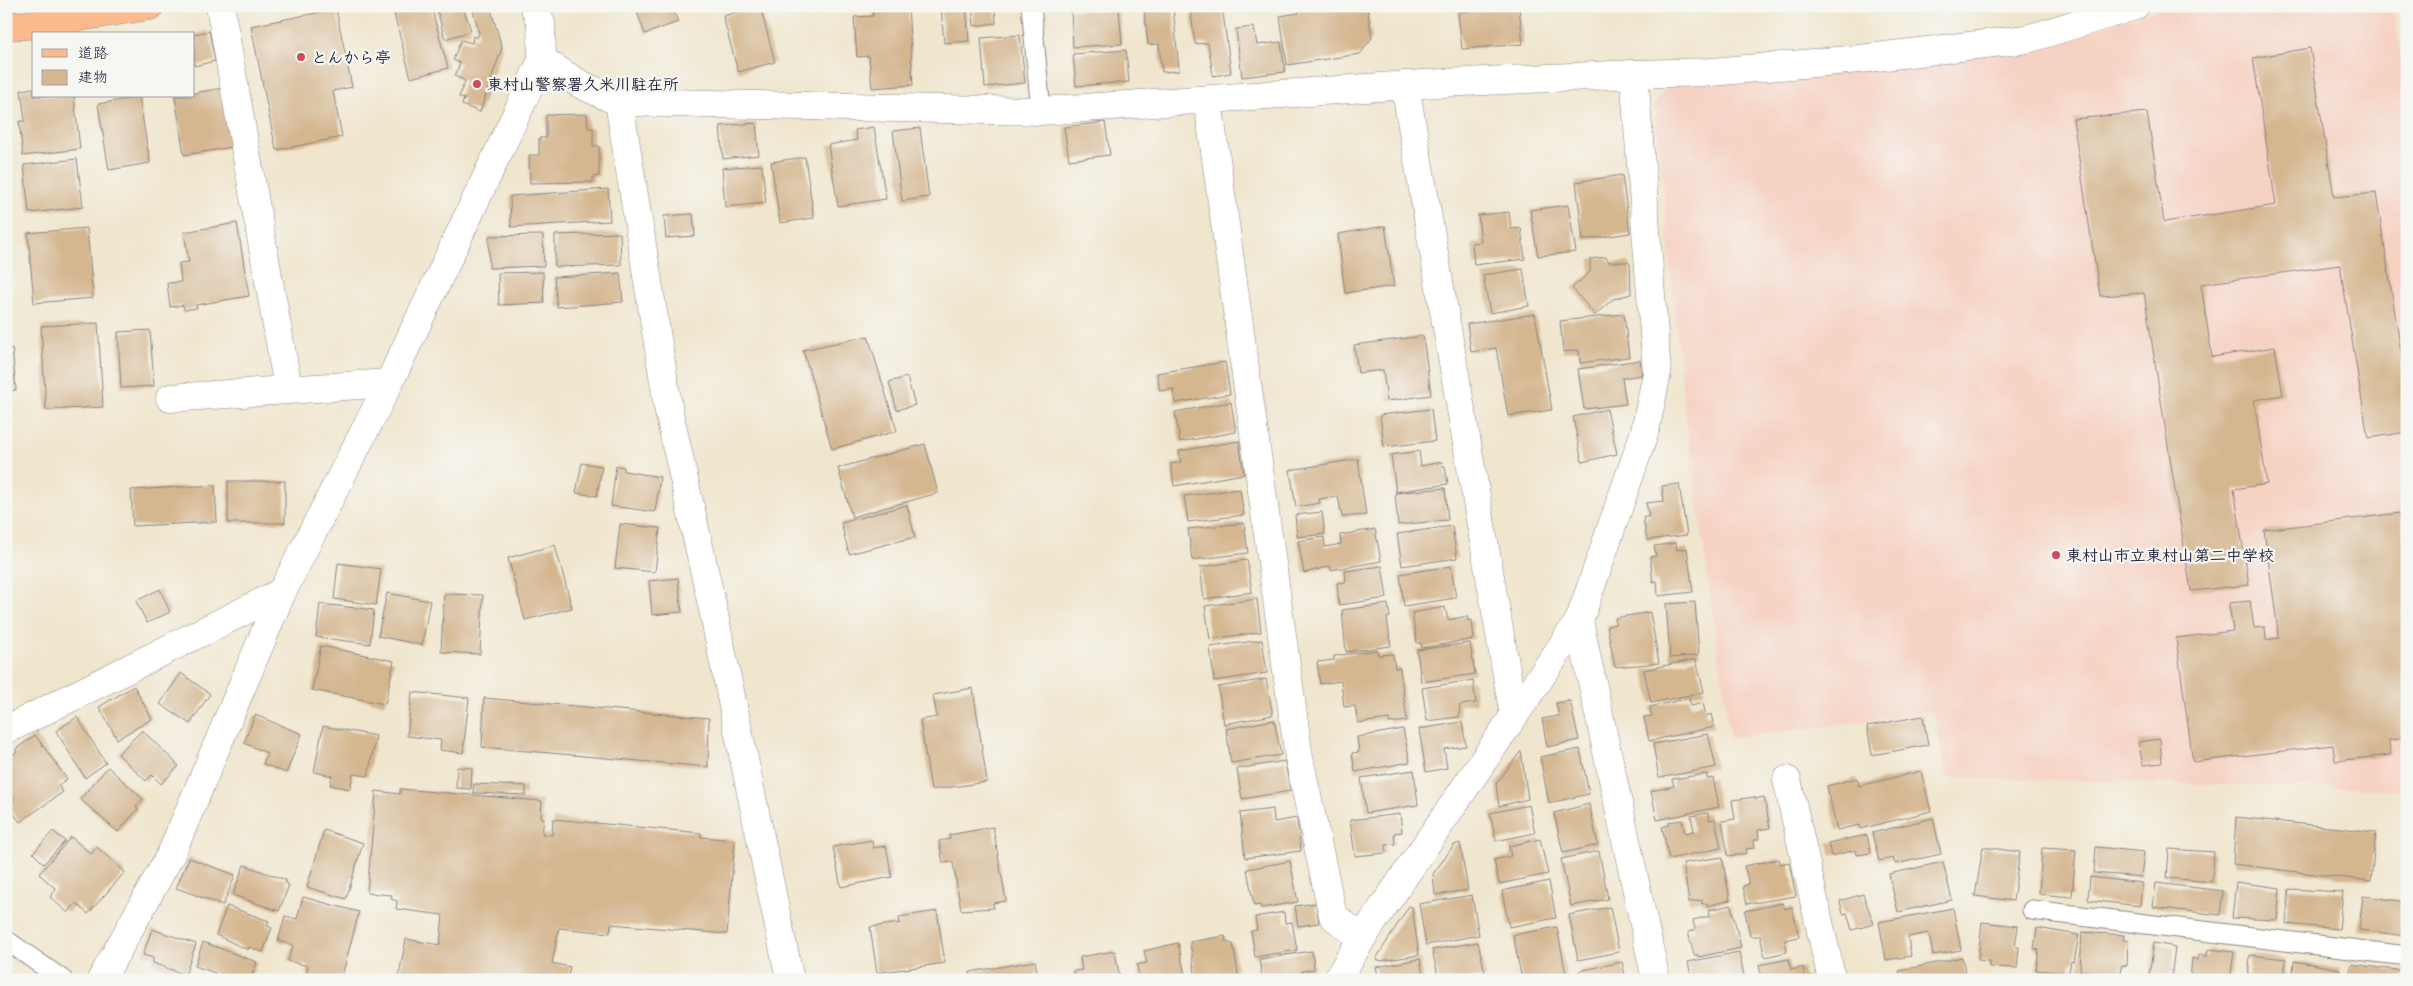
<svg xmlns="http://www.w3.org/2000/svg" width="2413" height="986" font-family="Dekko,'Klee One',sans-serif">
<rect width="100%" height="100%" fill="#f6f6f2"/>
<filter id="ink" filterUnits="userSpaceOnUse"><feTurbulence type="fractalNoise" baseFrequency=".02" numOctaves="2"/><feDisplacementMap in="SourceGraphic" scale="10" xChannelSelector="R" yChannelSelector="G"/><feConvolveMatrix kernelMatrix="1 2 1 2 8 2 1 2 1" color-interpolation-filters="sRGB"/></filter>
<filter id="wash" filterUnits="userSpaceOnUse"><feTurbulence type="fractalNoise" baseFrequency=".0096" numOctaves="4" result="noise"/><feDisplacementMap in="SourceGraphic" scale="20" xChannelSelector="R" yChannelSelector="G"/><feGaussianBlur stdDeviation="1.12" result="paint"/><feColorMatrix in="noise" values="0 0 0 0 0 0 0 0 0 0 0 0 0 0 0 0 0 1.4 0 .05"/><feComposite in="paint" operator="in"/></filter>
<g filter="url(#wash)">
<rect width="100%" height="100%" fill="#f0e6ce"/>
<polygon fill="#f6d2c3" points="2170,6 2393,6 2407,90 2407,790 1947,777 1933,713 1730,738 1683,397 1655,104 1666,86 2030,49"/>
<g id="blocks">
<g fill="#d4b68f">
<polygon points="392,6 431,6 448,68 411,78"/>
<polygon points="436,6 463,6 471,31 445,39"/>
<polygon points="472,6 490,6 502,48 480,112 462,105 464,99 459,97 465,81 455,76 460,63 453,60 461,40 472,43 473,36 477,38 479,33"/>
<polygon points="635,6 672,6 678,22 645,34"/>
<polygon points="760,6 775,62 738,72 723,16"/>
<polygon points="872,6 908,6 913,85 872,88 869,56 857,57 854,17 873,16"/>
<polygon points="941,6 966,6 969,41 944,43"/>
<polygon points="972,6 995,6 996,23 974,26"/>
<polygon points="1173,6 1179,71 1162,72 1159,44 1148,45 1144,8"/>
<polygon points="1190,6 1222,6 1231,73 1213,76 1208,43 1195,44"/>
<polygon points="1298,6 1367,6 1372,38 1360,54 1287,65 1280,16 1299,13"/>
<polygon points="1519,7 1523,44 1462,49 1458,12"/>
<polygon points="1119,8 1122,44 1073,47 1071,11"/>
<polygon points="336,9 352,87 333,91 342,137 276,150 251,26"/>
<polygon points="1254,27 1257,45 1281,42 1285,72 1242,77 1236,29"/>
<polygon points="209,31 215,61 194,66 194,34"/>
<polygon points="1020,35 1025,83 985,87 981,38"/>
<polygon points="2310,48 2334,197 2376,193 2407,390 2407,432 2368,438 2340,265 2201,284 2212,357 2275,347 2283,395 2254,400 2267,484 2234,489 2249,585 2191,591 2144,293 2100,296 2073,119 2147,112 2164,222 2276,205 2253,58"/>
<polygon points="1126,50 1129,82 1076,86 1073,54"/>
<polygon points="34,88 34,96 74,96 80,149 23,156 19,121 25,121 21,90"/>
<polygon points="223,88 233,147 184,155 175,96 194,96 194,93"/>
<polygon points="139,97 150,163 109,170 98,104"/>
<polygon points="587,114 588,128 593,128 593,146 599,146 599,176 593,177 593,182 530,183 529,155 539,155 539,138 546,138 546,115"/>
<polygon points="1105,122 1110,155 1069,160 1064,127"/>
<polygon points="756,123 759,155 723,159 720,126"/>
<polygon points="874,127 886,199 838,206 828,145 857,140 855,130"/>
<polygon points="920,128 929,197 902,201 893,131"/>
<polygon points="6,129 8,129 9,163 6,163"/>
<polygon points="805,157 814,218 780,223 771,162"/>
<polygon points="77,159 83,207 29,213 24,165"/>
<polygon points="762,165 766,203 725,207 722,168"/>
<polygon points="1622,175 1630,233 1583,240 1576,182"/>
<polygon points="608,189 610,221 511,227 510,196"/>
<polygon points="1568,205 1576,252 1538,256 1530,210"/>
<polygon points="1509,212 1511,229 1521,228 1525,259 1474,265 1472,243 1481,242 1478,215"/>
<polygon points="693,214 695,236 666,238 664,216"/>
<polygon points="237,223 249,296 196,305 197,308 184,310 183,305 170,307 167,283 181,282 179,263 189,262 184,232"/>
<polygon points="1385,226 1394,286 1345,293 1338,234"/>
<polygon points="87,228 93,298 34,303 28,233"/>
<polygon points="620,233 621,265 555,267 555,235"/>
<polygon points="543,235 544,266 489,268 489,236"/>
<polygon points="1606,257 1609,262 1628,262 1630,264 1631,294 1613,299 1595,315 1572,288 1590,272 1590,259"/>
<polygon points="1523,269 1529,306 1490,313 1483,275"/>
<polygon points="543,272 544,303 499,305 498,273"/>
<polygon points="620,273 623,302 557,307 554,277"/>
<polygon points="1535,314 1552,410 1508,416 1496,348 1471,352 1467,324"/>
<polygon points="1624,314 1629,357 1580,363 1579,350 1563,352 1560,321"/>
<polygon points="98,323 103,407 46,410 41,326"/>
<polygon points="150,330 154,386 121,388 118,332"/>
<polygon points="868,336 897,431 832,449 803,350"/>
<polygon points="1423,336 1431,395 1387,401 1383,370 1358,373 1354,345"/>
<polygon points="12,348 16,390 6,391 6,349"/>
<polygon points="1640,360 1642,375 1622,378 1626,404 1584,409 1578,369"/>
<polygon points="1225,362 1230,394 1175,403 1173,389 1160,391 1157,373"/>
<polygon points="907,377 915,405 897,410 889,382"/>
<polygon points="1231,402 1236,432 1180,442 1175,412"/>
<polygon points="1431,409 1435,441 1384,447 1380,415"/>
<polygon points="1607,409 1617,454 1582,462 1573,417"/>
<polygon points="1239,441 1244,474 1174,486 1171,464 1181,462 1179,451"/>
<polygon points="925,444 938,493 852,517 838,468"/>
<polygon points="1419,451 1421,466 1442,462 1443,466 1445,466 1448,484 1396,492 1391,455"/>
<polygon points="1358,459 1366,515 1342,517 1338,496 1319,499 1320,503 1296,507 1290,470"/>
<polygon points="582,463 602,466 597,496 576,493"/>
<polygon points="616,466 624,467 624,471 660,477 655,512 611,506"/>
<rect x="228" y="481" width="57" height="42"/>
<polygon points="1679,484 1687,535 1647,540 1643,518 1649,516 1646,503 1664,501 1662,486"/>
<polygon points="215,485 217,522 133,526 131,490"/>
<polygon points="1445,488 1448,520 1398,525 1395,493"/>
<polygon points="1240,489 1244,515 1188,522 1184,496"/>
<polygon points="907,505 915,537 849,554 841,523"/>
<polygon points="1322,512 1325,534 1297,537 1295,515"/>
<polygon points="2400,513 2407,563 2407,738 2389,740 2390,755 2335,761 2333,745 2193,762 2176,638 2233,631 2229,603 2250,601 2254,628 2265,627 2266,640 2279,638 2264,530"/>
<polygon points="1244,523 1248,553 1192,560 1188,529"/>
<polygon points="620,524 660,528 655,572 615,568"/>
<polygon points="1452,526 1457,558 1402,566 1397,534"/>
<polygon points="1375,529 1381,561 1331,570 1330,566 1304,573 1298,541 1324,537 1325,547 1341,544 1340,535"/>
<polygon points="1676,543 1677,550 1687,548 1693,592 1658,596 1657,581 1653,582 1650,557 1656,556 1654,546"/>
<polygon points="555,545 572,608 525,620 508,558"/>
<polygon points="1247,560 1252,592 1204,599 1200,567"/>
<polygon points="338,563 381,569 376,605 334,599"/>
<polygon points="1382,566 1387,598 1339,605 1337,583 1346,582 1345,571"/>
<polygon points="1451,566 1456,598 1404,606 1400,574"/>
<polygon points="678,578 682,612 652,615 649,581"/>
<polygon points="160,589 170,612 147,623 136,601"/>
<polygon points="387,593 430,601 422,645 378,636"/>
<polygon points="444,594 483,595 480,654 441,652"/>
<polygon points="1257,599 1261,632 1210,639 1205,606"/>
<polygon points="1695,602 1699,655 1670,658 1666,604"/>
<polygon points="320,604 374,610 370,644 316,637"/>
<polygon points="1388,604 1390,617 1387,618 1391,646 1346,652 1342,610"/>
<polygon points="1445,607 1448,620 1467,616 1468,621 1472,620 1474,639 1422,648 1421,643 1417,643 1412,613"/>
<polygon points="1650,612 1659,663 1615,667 1607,626 1616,624 1615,618"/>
<polygon points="1262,640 1267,673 1214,681 1210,647"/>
<polygon points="1470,643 1475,674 1421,682 1417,650"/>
<polygon points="321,646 394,661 385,704 312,690"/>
<polygon points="1377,650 1378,655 1393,654 1395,668 1400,668 1407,721 1389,723 1389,719 1358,723 1355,706 1344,707 1341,681 1320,684 1317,662 1334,660 1334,656"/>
<polygon points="1696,659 1704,692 1651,703 1644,670"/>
<polygon points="181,673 210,694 190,724 160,704"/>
<polygon points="1266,679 1273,715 1224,724 1218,687"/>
<polygon points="1473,680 1476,703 1460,705 1459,717 1427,721 1422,688"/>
<polygon points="134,686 152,719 117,739 99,707"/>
<polygon points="973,688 987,782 931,790 920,720 937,717 933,695"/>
<polygon points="412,692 469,698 463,753 440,750 441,740 407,736"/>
<polygon points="484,698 709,718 708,767 482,747"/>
<polygon points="1689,698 1691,706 1703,703 1706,716 1711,714 1714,727 1649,741 1644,717 1652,716 1650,707"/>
<polygon points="1570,701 1579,740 1547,747 1542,719 1559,716 1556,703"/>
<polygon points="255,715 302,734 286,773 263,764 267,753 244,743"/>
<polygon points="1923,716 1928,745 1872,755 1867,726"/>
<polygon points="77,717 106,763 85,778 56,731"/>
<polygon points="1274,720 1281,755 1231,763 1226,729"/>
<polygon points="1462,722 1466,746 1444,749 1447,768 1426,772 1419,729"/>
<polygon points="323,726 376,736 368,776 353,774 350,789 330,785 332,776 314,772"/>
<polygon points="1403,729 1410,762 1355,772 1352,753 1359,752 1357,737"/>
<polygon points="142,730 179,766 161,784 152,775 146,781 118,754"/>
<polygon points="1708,734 1716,767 1659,778 1653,744"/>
<polygon points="35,735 67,779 58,785 63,792 20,822 7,805 15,799 6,787 6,759 17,752 16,749"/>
<polygon points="2160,739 2162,763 2143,765 2138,742"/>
<polygon points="1580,749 1589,794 1549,803 1540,757"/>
<polygon points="1521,751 1528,799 1499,806 1496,784"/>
<polygon points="1285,761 1290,791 1242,799 1237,769"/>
<polygon points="108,767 143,799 136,807 138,809 118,832 80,799"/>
<polygon points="457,767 472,768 471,789 456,788"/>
<polygon points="1414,770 1418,805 1366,813 1361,778"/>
<polygon points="1921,771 1931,811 1860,829 1859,825 1837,830 1827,786 1857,778 1859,786"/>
<polygon points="1707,774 1707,779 1713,778 1719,807 1657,820 1651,791 1674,786 1672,779"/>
<polygon points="474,784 526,786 526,795 473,793"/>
<polygon points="400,789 542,801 541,818 544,818 542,834 552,835 553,819 701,833 701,837 735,840 727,934 611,924 610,933 559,928 552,963 570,967 567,980 398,980 406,939 440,945 443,915 396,909 397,901 391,899 392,895 367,893 376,791 400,794"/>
<polygon points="1755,797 1755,799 1764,797 1770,828 1758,830 1759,839 1754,840 1755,848 1746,849 1747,853 1728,856 1722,821 1735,819 1732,800"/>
<polygon points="1589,804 1598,845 1563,853 1554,813"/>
<polygon points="1529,805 1535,833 1496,841 1490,813"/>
<polygon points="1273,809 1274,822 1297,818 1301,851 1245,858 1240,813"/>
<polygon points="1708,813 1709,820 1715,819 1721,848 1669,859 1662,827 1669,825 1669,822 1682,820 1685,833 1694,831 1691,816"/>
<polygon points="1400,814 1402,832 1394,833 1395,844 1386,845 1386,853 1355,856 1350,820"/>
<polygon points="2236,817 2376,832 2371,881 2233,864"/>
<polygon points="1933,818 1941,854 1895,864 1893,858 1879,861 1872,833"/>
<polygon points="993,827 1006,901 993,903 994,908 961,910 953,862 943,863 939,841 950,839 949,835"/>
<polygon points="324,830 363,843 346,899 307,887"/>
<polygon points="53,831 65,841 44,864 33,853"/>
<polygon points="1867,835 1871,853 1857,855 1856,850 1831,856 1828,843"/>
<polygon points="71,837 91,854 97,847 125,872 88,914 76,903 68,913 50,897 56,889 39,874"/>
<polygon points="1540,839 1548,874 1499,884 1494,860 1511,856 1509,846"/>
<polygon points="872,840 873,848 886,846 892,877 841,887 833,847"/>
<polygon points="1460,843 1468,890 1435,895 1433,874 1454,845"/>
<polygon points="1983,847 2020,852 2013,901 1975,896"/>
<polygon points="2096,847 2144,852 2141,877 2094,873"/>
<polygon points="2042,848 2076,850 2072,897 2039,894"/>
<polygon points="2169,849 2214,852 2212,882 2167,878"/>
<polygon points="1599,851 1608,899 1571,906 1561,859"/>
<polygon points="1722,857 1730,900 1707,906 1707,903 1702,904 1702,900 1689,902 1683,863"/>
<polygon points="189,858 235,875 223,905 176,888"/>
<polygon points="1779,859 1780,864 1789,862 1796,896 1747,904 1743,886 1749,884 1744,866"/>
<polygon points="1290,861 1298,902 1261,908 1260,905 1254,906 1247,869"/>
<polygon points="1943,862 1952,900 1898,912 1889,874"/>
<polygon points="244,865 286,880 285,883 289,885 279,911 233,895"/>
<polygon points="2090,877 2142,883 2140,906 2088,900"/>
<polygon points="1549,881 1556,918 1509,927 1502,891"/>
<polygon points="2236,882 2280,888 2277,920 2232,918"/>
<polygon points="2156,883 2223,891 2220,915 2153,907"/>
<polygon points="2289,889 2343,892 2339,929 2286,924"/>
<polygon points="1863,894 1874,924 1852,930 1847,913 1843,914 1840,901"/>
<polygon points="1472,895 1479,935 1426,945 1419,904"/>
<polygon points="2363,896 2407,902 2407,936 2359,930"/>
<polygon points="303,897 359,912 341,980 325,980 306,975 308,966 288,961 293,945 278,941 285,916 297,919"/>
<polygon points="1316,903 1319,923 1298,926 1295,906"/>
<polygon points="1783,903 1785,909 1792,907 1799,937 1785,940 1787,952 1765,957 1760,936 1750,936 1745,911"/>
<polygon points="1731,905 1741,948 1698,957 1698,955 1694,955 1688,932 1695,930 1693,920 1710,916 1709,910"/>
<polygon points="227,906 269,921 267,926 272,928 263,952 249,947 248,950 216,935"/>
<polygon points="1409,906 1412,907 1419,955 1381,961 1376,959"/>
<polygon points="1610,907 1619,952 1578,960 1569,915"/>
<polygon points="1953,908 1961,950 1933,955 1929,933 1908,937 1911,956 1886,960 1879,922"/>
<polygon points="937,911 945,963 877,973 870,927 900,923 899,917"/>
<polygon points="1284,912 1285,923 1292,922 1297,950 1255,957 1251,931 1257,930 1255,917"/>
<polygon points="1982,922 2018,926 2015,947 2019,947 2017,968 1989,967 1989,961 1978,960"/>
<polygon points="1557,927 1567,980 1522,980 1513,935"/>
<polygon points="2037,928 2079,935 2074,962 2071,961 2069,973 2036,970 2039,950 2034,949"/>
<polygon points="152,929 196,944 185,975 153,963 153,958 143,955"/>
<polygon points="2082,932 2124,935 2123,940 2128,940 2127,966 2122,965 2119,976 2088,974 2088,971 2080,971"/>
<polygon points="1225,936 1226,942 1233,944 1239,980 1196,980 1190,942"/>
<polygon points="203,942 257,962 250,980 213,980 215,973 195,966"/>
<polygon points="1478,942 1486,977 1439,980 1432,950"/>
<polygon points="1178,943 1186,980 1140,980 1137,965 1147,963 1144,951"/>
<polygon points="2154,943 2175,947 2171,979 2149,976"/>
<polygon points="2208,949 2234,952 2230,980 2190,980 2192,958 2198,960 2199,955 2207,956"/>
<polygon points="1115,951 1120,980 1074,980 1073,971 1082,970 1080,957"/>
<polygon points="1312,951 1314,969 1302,971 1303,980 1278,980 1277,976 1262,979 1259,959"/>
<polygon points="1739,952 1745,980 1692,980 1688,962"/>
<polygon points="2250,955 2286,959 2284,980 2248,980"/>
<polygon points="1962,957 1967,980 1901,980 1899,971"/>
<polygon points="1420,959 1424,980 1379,980 1376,967"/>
<polygon points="1789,959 1791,970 1803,967 1805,977 1813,976 1814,980 1762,980 1759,965"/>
<polygon points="1035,961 1037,972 1034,973 1035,980 971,980 970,972"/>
<polygon points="2294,961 2340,969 2339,980 2292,980"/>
<polygon points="1622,962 1626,980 1581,980 1579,971"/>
<polygon points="2351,964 2403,971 2402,980 2349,980"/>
<polygon points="953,977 953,980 941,980 941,979"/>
<polygon points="596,978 636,978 636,980 597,980"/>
</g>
</g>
</g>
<g filter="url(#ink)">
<use href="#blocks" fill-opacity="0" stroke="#898484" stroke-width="1"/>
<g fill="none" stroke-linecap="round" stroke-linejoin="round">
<defs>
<g id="service">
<polyline points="1031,6 1041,111"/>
<polyline points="2032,910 2407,956"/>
<polyline points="6,940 63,980"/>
</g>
<g id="minor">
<polyline points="220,6 288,388"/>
<polyline points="534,6 541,23 542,60 580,84 619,102 669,412 712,605 790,980"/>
<polyline points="1405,85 1514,716"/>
<polyline points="1208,101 1299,758 1333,916 1362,938"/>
<polyline points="619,102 1041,111 1422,84 1634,74 1711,72 1860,59 2027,39 2135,6"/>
<polyline points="170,398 389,383"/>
<polyline points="1579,621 1656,980"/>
<polyline points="6,730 282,592"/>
<polyline points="1787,780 1832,980"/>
<polyline points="101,980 171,854 282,592 389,383 542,60"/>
<polyline points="1337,980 1362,938 1579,621 1645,431 1657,373 1634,74"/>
</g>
<polyline id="primary" points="6,26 28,25 150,6"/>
</defs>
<use href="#service" stroke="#898484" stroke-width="21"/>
<use href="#minor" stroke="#898484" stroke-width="29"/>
<use href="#primary" stroke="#898484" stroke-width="29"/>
<use href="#service" stroke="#fff" stroke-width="19"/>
<use href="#minor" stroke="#fff" stroke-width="28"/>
<use href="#primary" stroke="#fbbb8d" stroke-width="28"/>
</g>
</g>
<g fill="#d1495b" stroke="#f6f6f2" stroke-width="2">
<circle cx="301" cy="57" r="5"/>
<circle cx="477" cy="84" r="5"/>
<circle cx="2056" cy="555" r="5"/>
</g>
<g text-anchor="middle" stroke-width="4.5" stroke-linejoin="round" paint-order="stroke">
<g font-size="16" font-weight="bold" fill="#22223b" stroke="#f6f6f2" text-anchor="start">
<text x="311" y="63">とんから亭</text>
<text x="487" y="90">東村山警察署久米川駐在所</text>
<text x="2066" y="561">東村山市立東村山第二中学校</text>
</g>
</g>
<rect width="2413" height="986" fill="none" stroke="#f6f6f2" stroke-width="25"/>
<rect x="32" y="32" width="162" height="65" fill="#f6f6f2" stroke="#a1a1a9"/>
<rect x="42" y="49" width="25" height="8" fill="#fbbb8d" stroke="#a1a1a9"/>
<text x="78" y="58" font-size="15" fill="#22223b">道路</text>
<rect x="42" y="70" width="25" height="15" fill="#d4b68f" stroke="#a1a1a9"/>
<text x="78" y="82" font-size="15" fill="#22223b">建物</text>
</svg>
